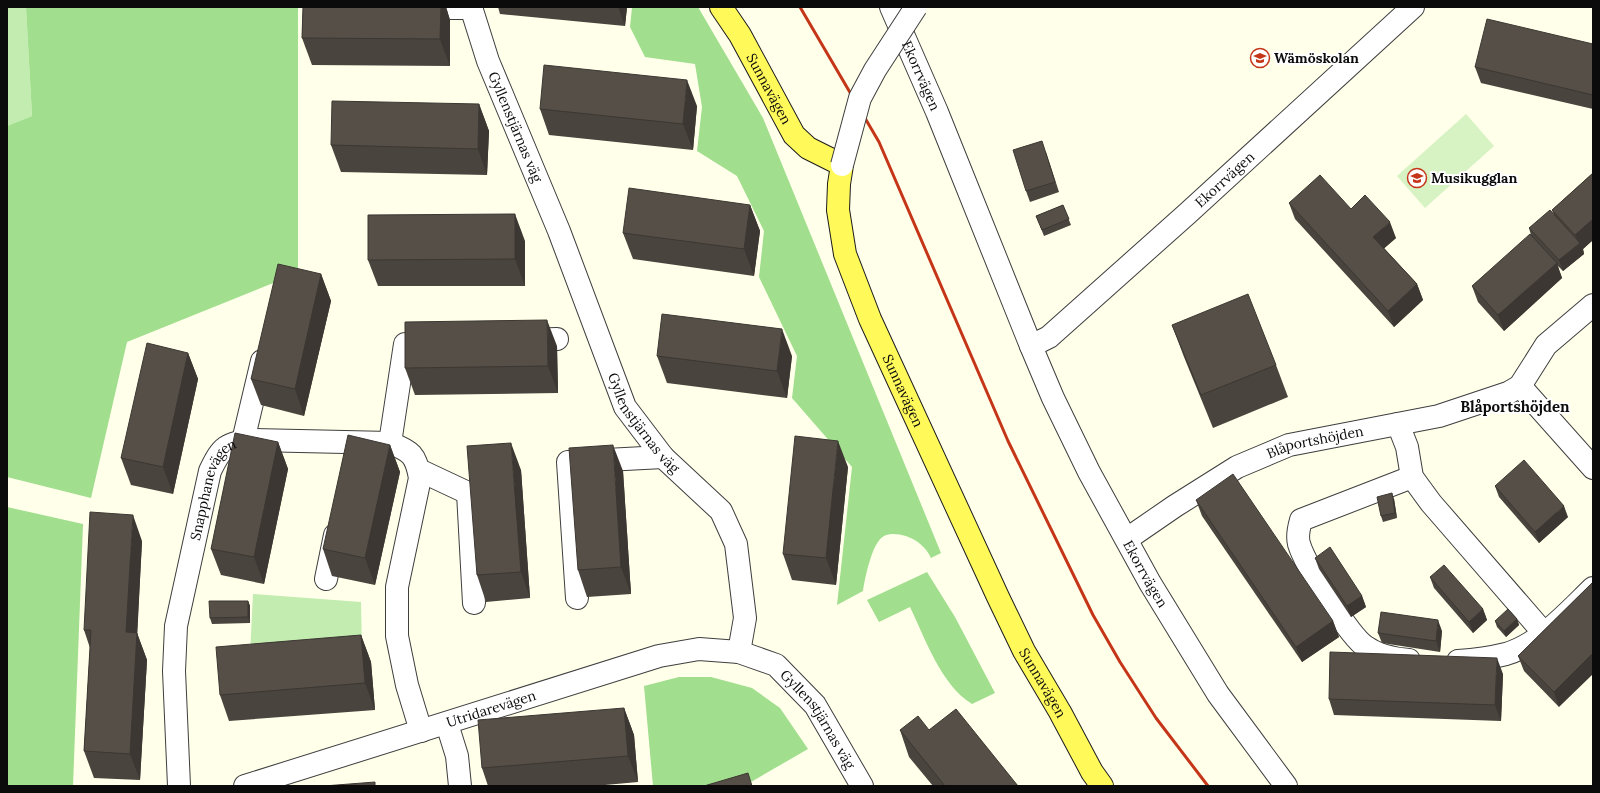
<svg xmlns="http://www.w3.org/2000/svg" width="1600" height="793" font-family="Lora,serif">
<rect width="100%" height="100%" fill="#ffffea"/>
<g fill="#c3ecb0">
<polygon points="7,7 26,7 32,116 7,126"/>
<polygon points="253,594 361,602 362,653 250,655"/>
</g>
<g fill="#a1de8e">
<polygon points="26,7 298,7 298,273 127,342 91,498 7,477 7,126 32,116"/>
<path d="M632 7H698L763 118 941 553 931 558C926 547 917 540 906 536 898 534 891 533 884 536 872 542 865 578 863 591L837 605 852 467 792 398 797 356 759 277 764 231 737 176 697 151 702 107 695 64 645 57 630 27Z"/>
<polygon points="7,507 83,524 73,786 7,786"/>
<path d="M927 572 955 617 995 693 972 704C941 685 925 638 910 607L879 622 867 600Z"/>
<polygon points="679,677 711,677 752,688 780,708 808,749 744,786 653,786 644,686"/>
</g>
<polygon fill="#d8f3c3" points="1466,114 1494,146 1425,208 1397,176"/>
<g fill="none" stroke-linecap="round" stroke-linejoin="round">
<defs>
<g id="minor">
<path id="s1" d="M471 7 488 61 559 231 625 407 663 457 721 511 736 544 745 618 739 652"/>
<path id="s2" d="M891 7 937 112 1031 346 1053 398 1089 472 1150 583 1218 694 1286 786"/>
<polyline points="417,8 472,8"/>
<polyline points="524,340 557,339"/>
<path id="s3" d="M1031 346 1049 337 1188 213 1413 7"/>
<polyline points="1520,386 1593,468"/>
<polyline points="1398,424 1407,447 1412,477 1431,503 1543,632"/>
<polyline points="243,441 262,361"/>
<polyline points="390,443 405,344 433,343"/>
<polyline points="419,470 468,493 474,603"/>
<path id="s4" d="M1127 539 1175 506 1237 467 1289 445 1439 416 1508 393 1520 386 1546 345 1593 305"/>
<polyline points="326,579 335,535"/>
<polyline points="577,598 568,462 663,457"/>
<path d="M1409 660C1395 659 1377 655 1366 647 1349 636 1305 564 1299 544 1297 537 1299 527 1301 520L1412 477"/>
<path d="M1458 661C1474 660 1490 658 1506 654 1540 644 1568 612 1593 588"/>
<polyline points="447,724 457,756 460,786"/>
<path id="s5" d="M179 786 174 671 176 626 210 471C222 446 226 443 254 440L390 443C411 451 416 455 420 478L397 587V636L407 685 421 731"/>
<path id="s6" d="M245 786 659 656 699 649 739 652 776 665 815 705 862 786"/>
</g>
<g id="major">
<path id="s7" d="M721 7 740 35 794 135 808 148 842 165 839 184 838 210 845 254 870 319 998 597 1024 651 1060 712 1092 772 1102 786"/>
</g>
</defs>
<use href="#minor" stroke="#3e3e3e" stroke-width="24"/>
<use href="#major" stroke="#1c1c1c" stroke-width="24"/>
<use href="#minor" stroke="#fff" stroke-width="22"/>
<use href="#major" stroke="#fffa5a" stroke-width="22"/>
<polyline stroke="#c53619" stroke-width="3" points="800,7 879,142 1008,441 1093,615 1120,662 1156,718 1208,786"/>
<defs>
<polyline id="minor-bridge" points="842,165 860,98 875,70 916,7"/>
</defs>
<use href="#minor-bridge" stroke="#3e3e3e" stroke-width="24" stroke-linecap="butt"/>
<use href="#minor-bridge" stroke="#fff" stroke-width="22"/>
</g>
<g fill="#49443d">
<polygon points="303,7 446,7 450,20 450,66 312,65 302,38"/>
<polygon points="498,7 627,7 625,26 500,14"/>
<polygon points="1593,44 1593,109 1481,83 1475,67"/>
<polygon points="479,104 489,131 487,175 341,172 331,145"/>
<polygon points="697,106 693,150 549,135 540,109"/>
<polygon points="1046,152 1059,192 1030,202 1026,191"/>
<polygon points="1593,173 1593,240 1583,249 1584,254 1563,271 1557,265 1562,278 1504,331 1478,302 1472,286 1531,235 1529,228 1554,215 1552,210"/>
<polygon points="1289,203 1351,209 1396,238 1384,248 1417,284 1423,300 1394,327 1295,219"/>
<polygon points="750,205 760,231 754,276 633,259 623,233"/>
<polygon points="1063,205 1071,225 1044,236 1036,216"/>
<polygon points="525,241 525,286 378,286 368,260"/>
<polygon points="321,274 331,301 304,416 261,405 251,379"/>
<polygon points="1172,325 1276,365 1288,397 1213,428 1184,357"/>
<polygon points="557,346 558,393 415,395 405,368"/>
<polygon points="188,353 198,379 173,494 131,485 121,458"/>
<polygon points="657,356 792,356 787,398 667,383"/>
<polygon points="278,442 288,469 264,584 221,575 211,549"/>
<polygon points="390,445 400,472 375,585 332,576 323,549"/>
<polygon points="848,467 836,585 792,580 783,554"/>
<polygon points="521,470 530,598 486,602 477,575"/>
<polygon points="623,471 631,594 587,597 578,570"/>
<polygon points="1495,486 1568,517 1539,543 1499,497"/>
<polygon points="1394,499 1397,518 1383,522 1381,516"/>
<polygon points="1196,500 1333,621 1339,637 1302,662 1202,516"/>
<polygon points="142,541 137,633 147,660 140,780 94,778 84,751 90,648 84,630"/>
<polygon points="1315,558 1362,596 1366,607 1351,617 1319,569"/>
<polygon points="1430,577 1483,609 1487,620 1473,633 1434,588"/>
<polygon points="1593,582 1559,707 1524,671 1518,656"/>
<polygon points="248,601 250,606 250,623 212,624 210,618"/>
<polygon points="1517,619 1519,625 1506,637 1497,627 1495,621"/>
<polygon points="1442,631 1440,652 1382,643 1378,633"/>
<polygon points="361,635 371,662 375,710 229,721 220,695"/>
<polygon points="1503,674 1501,721 1334,715 1329,699"/>
<polygon points="624,708 634,735 638,782 594,786 488,786 482,768"/>
<polygon points="900,730 929,730 1018,786 933,786 909,757"/>
</g>
<g fill="#3c3732">
<polygon points="441,7 446,7 450,20 450,66 440,39"/>
<polygon points="618,7 627,7 625,26"/>
<polygon points="687,80 697,106 693,150 683,124"/>
<polygon points="479,104 489,131 487,175 478,149"/>
<polygon points="750,205 760,231 754,276 744,249"/>
<polygon points="515,214 525,241 525,286 515,259"/>
<polygon points="1593,219 1593,240 1583,249 1584,254 1563,271 1559,260 1579,245 1575,235"/>
<polygon points="1390,222 1396,238 1379,253 1373,237"/>
<polygon points="1557,263 1562,278 1504,331 1498,315"/>
<polygon points="321,274 331,301 304,416 295,389"/>
<polygon points="1417,284 1423,300 1394,327 1388,311"/>
<polygon points="547,320 557,346 558,393 548,366"/>
<polygon points="782,329 792,356 787,398 777,371"/>
<polygon points="188,353 198,379 173,494 163,467"/>
<polygon points="838,441 848,467 836,585 826,558"/>
<polygon points="278,442 288,469 264,584 254,557"/>
<polygon points="511,443 521,470 530,598 521,572"/>
<polygon points="390,445 400,472 375,585 365,558"/>
<polygon points="613,445 623,471 631,594 621,567"/>
<polygon points="1392,493 1394,499 1397,518 1395,513"/>
<polygon points="1564,506 1568,517 1539,543 1535,532"/>
<polygon points="133,515 142,541 136,659 126,632"/>
<polygon points="1362,596 1366,607 1351,617 1347,606"/>
<polygon points="248,601 250,606 250,623 248,617"/>
<polygon points="1483,609 1487,620 1473,633 1469,622"/>
<polygon points="1517,619 1519,625 1506,637 1504,631"/>
<polygon points="1438,620 1442,631 1440,652 1436,641"/>
<polygon points="1333,621 1339,637 1302,662 1296,647"/>
<polygon points="137,633 147,660 140,780 130,754"/>
<polygon points="361,635 371,662 375,710 365,683"/>
<polygon points="1593,653 1593,674 1559,707 1554,692"/>
<polygon points="1497,658 1503,674 1501,721 1495,705"/>
<polygon points="624,708 634,735 638,782 628,756"/>
</g>
<g fill="#554f47" stroke="#3c3732">
<polygon points="303,7 441,7 440,39 302,38"/>
<polygon points="1487,19 1593,44 1593,95 1475,67"/>
<polygon points="544,65 687,80 683,124 540,109"/>
<polygon points="332,101 479,104 478,149 331,145"/>
<polygon points="1042,141 1055,182 1026,191 1013,150"/>
<polygon points="1593,173 1593,219 1575,235 1552,210"/>
<polygon points="1320,175 1351,209 1365,195 1390,222 1373,237 1417,284 1388,311 1289,203"/>
<polygon points="629,188 750,205 744,249 623,233"/>
<polygon points="1063,205 1069,219 1042,230 1036,216"/>
<polygon points="1550,210 1580,243 1559,260 1529,228"/>
<polygon points="515,214 515,259 368,260 368,215"/>
<polygon points="1530,234 1557,263 1498,315 1472,286"/>
<polygon points="278,264 321,274 295,389 251,379"/>
<polygon points="1248,294 1276,365 1201,395 1172,325"/>
<polygon points="662,314 782,329 777,371 657,356"/>
<polygon points="547,320 548,366 405,368 405,322"/>
<polygon points="147,343 188,353 163,467 121,458"/>
<polygon points="235,433 278,442 254,557 211,549"/>
<polygon points="348,435 390,445 365,558 323,549"/>
<polygon points="795,436 838,441 826,558 783,554"/>
<polygon points="511,443 521,572 477,575 467,446"/>
<polygon points="613,445 621,567 578,570 569,448"/>
<polygon points="1524,460 1564,506 1535,532 1495,486"/>
<polygon points="1233,474 1333,621 1296,647 1196,500"/>
<polygon points="1392,493 1395,513 1381,516 1377,497"/>
<polygon points="90,512 133,515 126,632 137,633 130,754 84,751 91,630 84,630"/>
<polygon points="1330,547 1362,596 1347,606 1315,558"/>
<polygon points="1444,565 1483,609 1469,622 1430,577"/>
<polygon points="1593,582 1593,653 1554,692 1518,656"/>
<polygon points="209,601 248,601 248,617 210,618"/>
<polygon points="1508,609 1517,619 1504,631 1495,621"/>
<polygon points="1381,612 1438,620 1436,641 1378,633"/>
<polygon points="361,635 365,683 220,695 216,647"/>
<polygon points="1330,652 1497,658 1495,705 1329,699"/>
<polygon points="624,708 628,756 482,768 478,720"/>
<polygon points="956,709 1018,786 945,786 900,730 918,716 929,730"/>
<polygon points="748,773 752,786 704,786"/>
<polygon points="375,782 375,786 324,786"/>
</g>
<defs>
<symbol id="school-ring" viewBox="-11 -11 22 22"><circle r="9.5" fill="#fff" stroke="#c53619" stroke-width="1.5"/><path d="M0-5L7-2L0 1L-7-2ZM-4 1L0 2.5L4 1V4Q0 6-4 4Z" fill="#c53619"/></symbol>
</defs>
<g fill-rule="evenodd">
<use href="#school-ring" x="1249" y="47" width="22" height="22"/>
<use href="#school-ring" x="1406" y="167" width="22" height="22"/>
</g>
<g text-anchor="middle" stroke-width="4" stroke-linejoin="round" paint-order="stroke">
<g font-size="14" font-weight="bold" fill="#0b0b0b" stroke="#fff" text-anchor="start">
<text x="1274" y="63">Wämöskolan</text>
<text x="1431" y="183">Musikugglan</text>
</g>
<g font-size="14" fill="#0b0b0b" stroke="#fff">
<text dy="5" stroke="none"><textPath href="#s2" startOffset="75">Ekorrvägen</textPath></text>
<text dy="5" stroke="none"><textPath href="#s7" startOffset="95">Sunnavägen</textPath></text>
<text dy="5" stroke="none"><textPath href="#s1" startOffset="128">Gyllenstjärnas väg</textPath></text>
<text dy="5" stroke="none"><textPath href="#s3" startOffset="256">Ekorrvägen</textPath></text>
<text dy="5" stroke="none"><textPath href="#s7" startOffset="443">Sunnavägen</textPath></text>
<text dy="5" stroke="none"><textPath href="#s1" startOffset="452">Gyllenstjärnas väg</textPath></text>
<text dy="5" stroke="none"><textPath href="#s4" startOffset="214">Blåportshöjden</textPath></text>
<text dy="5" stroke="none"><textPath href="#s5" startOffset="303">Snapphanevägen</textPath></text>
<text dy="5" stroke="none"><textPath href="#s2" startOffset="622">Ekorrvägen</textPath></text>
<text dy="5" stroke="none"><textPath href="#s7" startOffset="767">Sunnavägen</textPath></text>
<text dy="5" stroke="none"><textPath href="#s6" startOffset="258">Utridarevägen</textPath></text>
<text dy="5" stroke="none"><textPath href="#s6" startOffset="623">Gyllenstjärnas väg</textPath></text>
</g>
<g font-size="15" font-weight="bold" fill="#0b0b0b" stroke="#fff">
<text x="1515" y="412">Blåportshöjden</text>
</g>
</g>
<rect width="1600" height="793" fill="none" stroke="#0b0b0b" stroke-width="16"/>
</svg>
